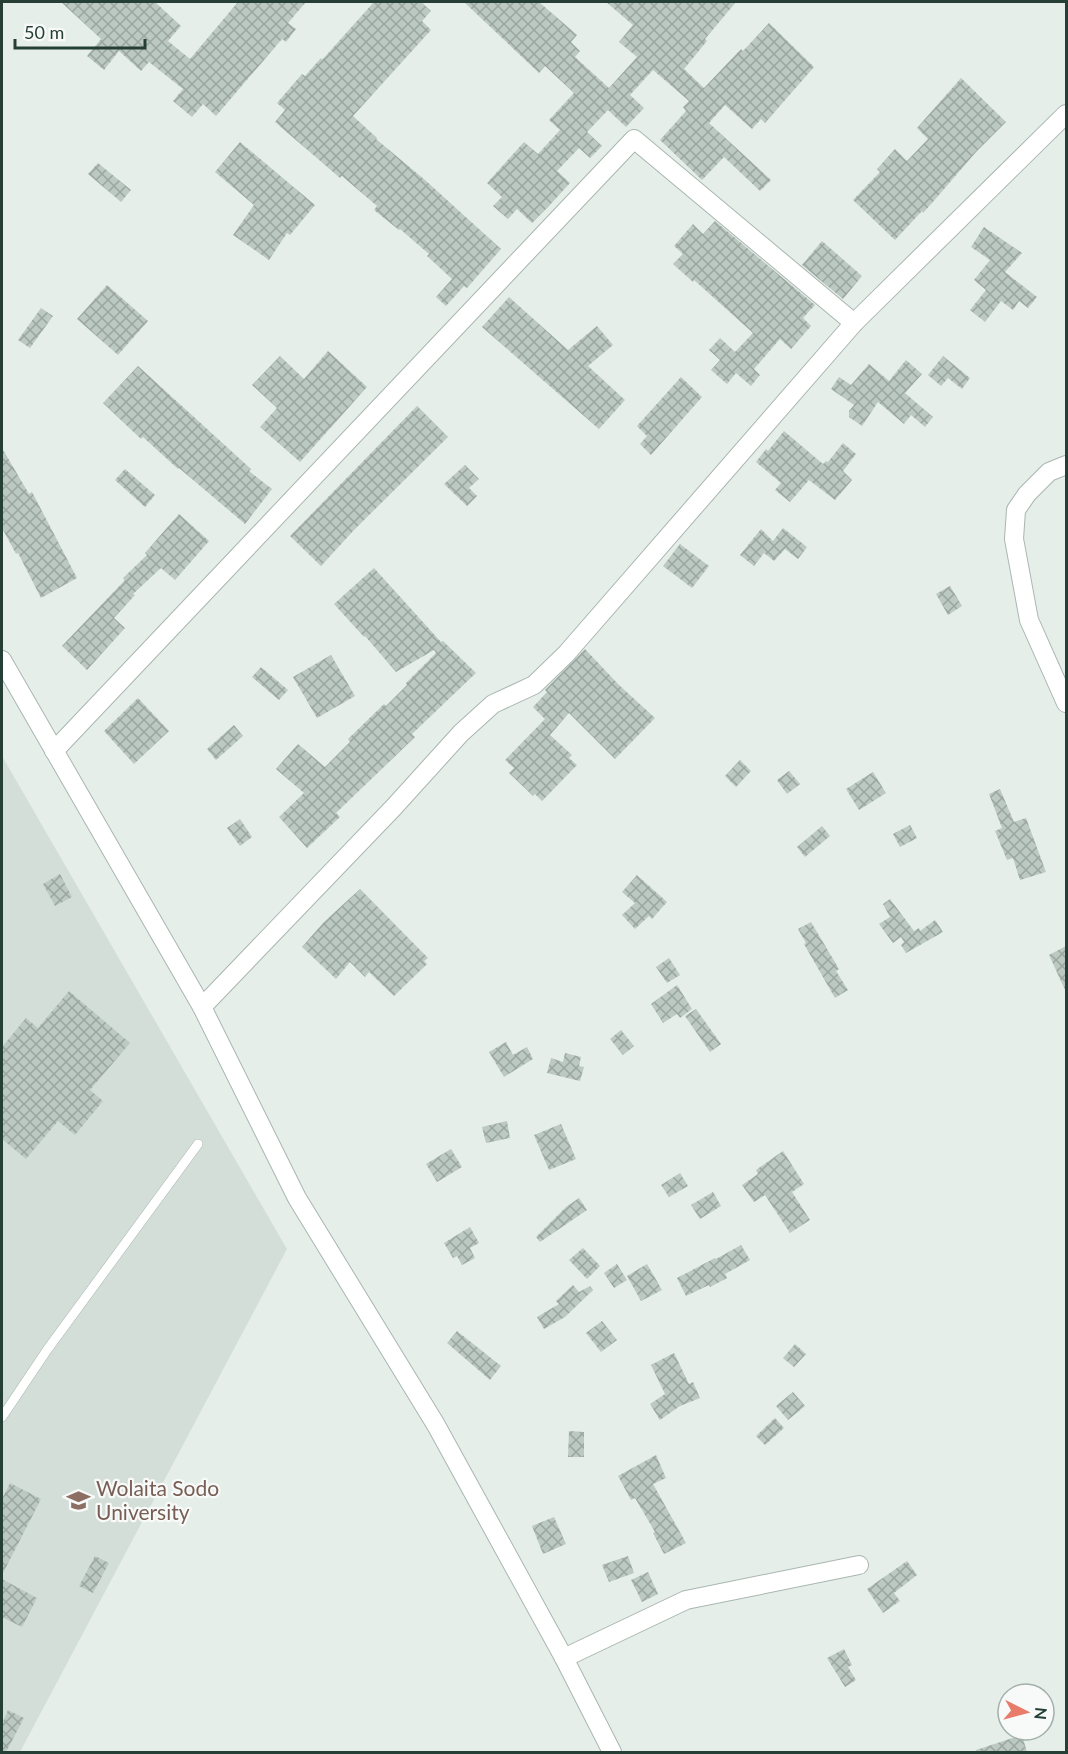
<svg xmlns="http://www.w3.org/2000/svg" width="1068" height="1754" font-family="Lato,sans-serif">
<defs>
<pattern id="building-cross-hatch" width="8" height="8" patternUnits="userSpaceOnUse" patternTransform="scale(1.5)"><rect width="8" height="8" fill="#bcc9c2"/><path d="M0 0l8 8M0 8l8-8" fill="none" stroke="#99a59e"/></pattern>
</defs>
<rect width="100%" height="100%" fill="#e6eeea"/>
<polygon fill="#d4ded9" points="2,756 287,1249 20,1752 2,1752"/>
<g fill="url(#building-cross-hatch)">
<polygon points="61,2 155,2 181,26 168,41 190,59 238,2 306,2 288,23 296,29 286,42 282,39 216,116 203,104 192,117 173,101 183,89 149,62 141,71 119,51 104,70 87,56 101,39"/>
<polygon points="374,2 421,2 431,11 422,21 431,30 353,116 377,138 376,139 425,180 501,249 467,288 464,286 446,306 436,297 452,279 427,256 429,254 400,229 399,230 374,210 377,206 342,176 340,178 275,122 285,110 277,103 302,74 305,76 321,58 322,60"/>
<polygon points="464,2 539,2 577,35 571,42 580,51 575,57 609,88 637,57 619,42 633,25 606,2 736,2 705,39 707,41 684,69 704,88 741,49 743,51 769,23 814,67 765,123 761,119 752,129 725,105 709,123 771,180 760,191 724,157 702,180 660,140 686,111 683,107 689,101 653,70 630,95 644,108 626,127 608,110 587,132 602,146 590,158 579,148 557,171 570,183 548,207 532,223 517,209 508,219 493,206 502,197 487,183 524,142 538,154 560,130 549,120 574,93 545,66 539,73"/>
<polygon points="961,78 1006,122 976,152 932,203 923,213 922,211 895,240 853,200 880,172 877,169 895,149 907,161 928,139 917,128"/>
<polygon points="240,142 315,205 290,235 287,233 269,260 233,235 254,205 215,172"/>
<polygon points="98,163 131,190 121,202 88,174"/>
<polygon points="715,221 815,305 803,318 811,326 791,349 780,339 754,369 760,375 751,386 736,373 727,384 711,370 720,360 709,350 720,338 735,352 753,333 694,280 693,282 673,264 683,254 674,246 693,224 703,234"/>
<polygon points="984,227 1022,253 1005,272 1037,297 1028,308 1019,301 1013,310 1001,301 985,322 970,310 986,290 974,280 990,260 971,247"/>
<polygon points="822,241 862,276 843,299 802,265"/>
<polygon points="107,285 148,321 118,355 77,319"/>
<polygon points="509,297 568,350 597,326 613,345 588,366 625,400 599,429 482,327"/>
<polygon points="41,308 53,316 30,348 18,340"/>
<polygon points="328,351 367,387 300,462 260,427 277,408 252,385 280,356 304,379"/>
<polygon points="943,356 970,378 962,389 948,378 941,386 928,375"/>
<polygon points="906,360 922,374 905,393 933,417 925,427 911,415 904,424 878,402 862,426 849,417 849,411 854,405 831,389 839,377 851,385 869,364 889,381"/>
<polygon points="138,366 251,469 249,471 272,489 245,524 179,468 178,469 143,437 141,439 103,403"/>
<polygon points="681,377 702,397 651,455 640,444 647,436 637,426"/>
<polygon points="417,406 448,437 354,530 321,566 290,536"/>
<polygon points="784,431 823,464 826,461 828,462 843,443 856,454 843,471 852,480 835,500 809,480 790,502 775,490 781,483 756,462 766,449 768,451"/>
<polygon points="2,448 29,494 32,492 77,578 41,598 18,553 16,554 2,528"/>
<polygon points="465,465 479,479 469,488 477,496 467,506 444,484"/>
<polygon points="125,469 155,495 145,507 115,480"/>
<polygon points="179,514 209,541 175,580 161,568 133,594 135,595 114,618 125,628 87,670 62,646 125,580 123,578 147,555 145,553"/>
<polygon points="783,528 807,547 798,559 785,549 774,561 764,553 754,566 740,555 761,529 773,541"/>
<polygon points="680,544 709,566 692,588 663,566"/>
<polygon points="374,568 441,642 443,641 476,673 412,734 415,737 336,813 340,817 307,848 279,817 304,793 276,769 298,744 325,767 350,742 348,739 384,704 386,706 407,685 406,683 436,653 434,650 396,672 365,636 364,637 334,604"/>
<polygon points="950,586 962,606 948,615 936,594"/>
<polygon points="585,649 619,685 655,718 615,759 569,713 550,735 572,755 569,758 577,765 542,801 535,794 533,796 509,773 514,768 505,760 545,719 533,707 547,692 545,690"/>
<polygon points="331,655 355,696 317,718 293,677"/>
<polygon points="261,667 288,690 279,700 252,677"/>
<polygon points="138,698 169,731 134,764 104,731"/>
<polygon points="234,725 243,736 216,760 207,749"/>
<polygon points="740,760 751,771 736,787 725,776"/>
<polygon points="789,771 800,784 787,794 777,780"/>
<polygon points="873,772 886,793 859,810 846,789"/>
<polygon points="1000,789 1014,822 1026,818 1046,872 1020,880 1013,858 1007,860 995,831 1002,828 989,794"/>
<polygon points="240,819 252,837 240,846 227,828"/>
<polygon points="910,825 917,838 900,847 893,834"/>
<polygon points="822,826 830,836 805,857 797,847"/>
<polygon points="60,874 72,897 55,906 43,884"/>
<polygon points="637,875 667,902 652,919 649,916 635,929 622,915 635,903 622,892"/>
<polygon points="360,889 428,958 424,961 427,964 394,996 369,972 365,977 350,962 336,979 302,947 324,922"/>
<polygon points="890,899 914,931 919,928 920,931 935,920 943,932 906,953 901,945 904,942 901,937 893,943 879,924 890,917 883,904"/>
<polygon points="811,922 839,969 836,971 848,990 835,998 804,944 806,943 798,929"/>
<polygon points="1066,946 1066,992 1049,955"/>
<polygon points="669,958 680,975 667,983 656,967"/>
<polygon points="677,985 692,1009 680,1018 677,1014 663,1023 651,1004"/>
<polygon points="69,991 130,1043 90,1090 103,1101 75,1135 58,1121 26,1159 2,1139 2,1047 26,1018 38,1028"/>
<polygon points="696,1009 721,1044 710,1052 685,1016"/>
<polygon points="621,1030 634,1046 623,1055 610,1039"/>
<polygon points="506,1042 513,1055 527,1047 533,1059 504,1077 489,1052"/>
<polygon points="565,1053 581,1057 579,1066 584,1067 580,1081 547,1073 551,1058 563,1062"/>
<polygon points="507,1121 510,1138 486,1143 482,1127"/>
<polygon points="561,1124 576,1159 549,1170 534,1135"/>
<polygon points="451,1149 462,1167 437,1182 426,1164"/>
<polygon points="783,1151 804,1184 792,1192 810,1220 790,1233 765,1195 754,1202 742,1185 758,1174 756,1170"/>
<polygon points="680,1173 688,1186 669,1197 661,1185"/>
<polygon points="713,1192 721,1206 700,1219 691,1205"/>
<polygon points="579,1198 587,1210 540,1242 536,1237 566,1207"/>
<polygon points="470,1227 479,1243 470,1248 475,1258 462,1265 457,1256 453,1258 444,1243"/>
<polygon points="741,1245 750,1260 725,1274 727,1278 710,1287 709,1285 686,1296 677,1278 715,1258 716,1259"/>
<polygon points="583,1248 600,1266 587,1279 569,1260"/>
<polygon points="617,1264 627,1280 614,1288 604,1273"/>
<polygon points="647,1264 662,1290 641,1301 627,1276"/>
<polygon points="573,1285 579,1292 590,1286 593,1290 565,1317 544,1329 537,1317 559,1304 556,1301"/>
<polygon points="602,1321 617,1340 601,1352 586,1333"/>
<polygon points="457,1331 501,1366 490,1380 447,1343"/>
<polygon points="795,1344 806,1354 794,1367 783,1358"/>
<polygon points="674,1353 689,1384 693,1382 700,1398 680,1406 660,1420 650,1404 665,1394 651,1365"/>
<polygon points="793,1392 805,1406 788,1420 776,1406"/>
<polygon points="775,1418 784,1428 765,1445 756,1436"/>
<polygon points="569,1431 584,1432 584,1457 568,1457"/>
<polygon points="656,1455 666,1478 653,1484 686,1543 664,1554 653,1533 655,1532 635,1498 631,1500 618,1476"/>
<polygon points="10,1483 41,1499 2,1575 2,1499"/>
<polygon points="554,1517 566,1544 543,1554 532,1526"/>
<polygon points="95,1556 109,1563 93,1593 79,1586"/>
<polygon points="628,1556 634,1573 609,1582 602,1565"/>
<polygon points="907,1561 917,1575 894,1593 900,1601 883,1613 867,1589"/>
<polygon points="648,1572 658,1594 642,1602 631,1580"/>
<polygon points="2,1579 37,1598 22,1627 2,1617"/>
<polygon points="844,1649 852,1665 848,1667 856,1680 845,1687 827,1658"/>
<polygon points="8,1710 24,1718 6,1752 2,1752 2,1724"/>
<polygon points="1022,1735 1027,1752 976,1752 976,1750"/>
</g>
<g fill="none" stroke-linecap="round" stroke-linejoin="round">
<defs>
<polyline id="service" points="2,1417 47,1350 198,1144"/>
<g id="minor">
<polyline points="1066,465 1049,472 1027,494 1016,510 1014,539 1029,620 1066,703"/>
<polyline points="2,660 202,1007 297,1198 436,1425 564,1658 612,1752"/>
<polyline points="54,751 634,139 854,323"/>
<polyline points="202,1007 394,807 461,733 493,704 534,685 566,654 854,323 1066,114"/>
<polyline points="564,1658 686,1600 859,1565"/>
</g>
</defs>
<use href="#service" stroke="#a9b6b0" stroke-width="10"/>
<use href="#minor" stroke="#a9b6b0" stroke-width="20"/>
<use href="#service" stroke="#fff" stroke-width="9"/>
<use href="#minor" stroke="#fff" stroke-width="18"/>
</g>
<defs>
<symbol id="university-bare" viewBox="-9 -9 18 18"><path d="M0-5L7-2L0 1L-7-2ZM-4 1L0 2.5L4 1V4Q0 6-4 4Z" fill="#8d6e63" stroke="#f7faf8" stroke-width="2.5" paint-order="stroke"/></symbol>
</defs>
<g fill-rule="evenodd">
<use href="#university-bare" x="62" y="1484" width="33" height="33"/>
</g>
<g text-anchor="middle" stroke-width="4.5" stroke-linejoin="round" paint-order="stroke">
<g font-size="21" fill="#785e54" stroke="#f7faf8" text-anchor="start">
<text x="96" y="1496">Wolaita Sodo<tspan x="96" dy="24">University</tspan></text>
</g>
</g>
<rect width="1068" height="1754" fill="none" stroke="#263f36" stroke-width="6"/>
<g transform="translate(1026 1712) rotate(96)"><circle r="28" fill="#f7faf8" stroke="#a3afaa" stroke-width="1.5"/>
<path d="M0-4.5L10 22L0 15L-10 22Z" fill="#e97b6a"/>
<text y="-9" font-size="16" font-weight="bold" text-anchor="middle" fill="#263f36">N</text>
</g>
<path d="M15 39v9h130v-9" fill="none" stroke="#263f36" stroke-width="3"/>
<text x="24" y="39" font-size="18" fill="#263f36" stroke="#f7faf8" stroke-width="4.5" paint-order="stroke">50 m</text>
</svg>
